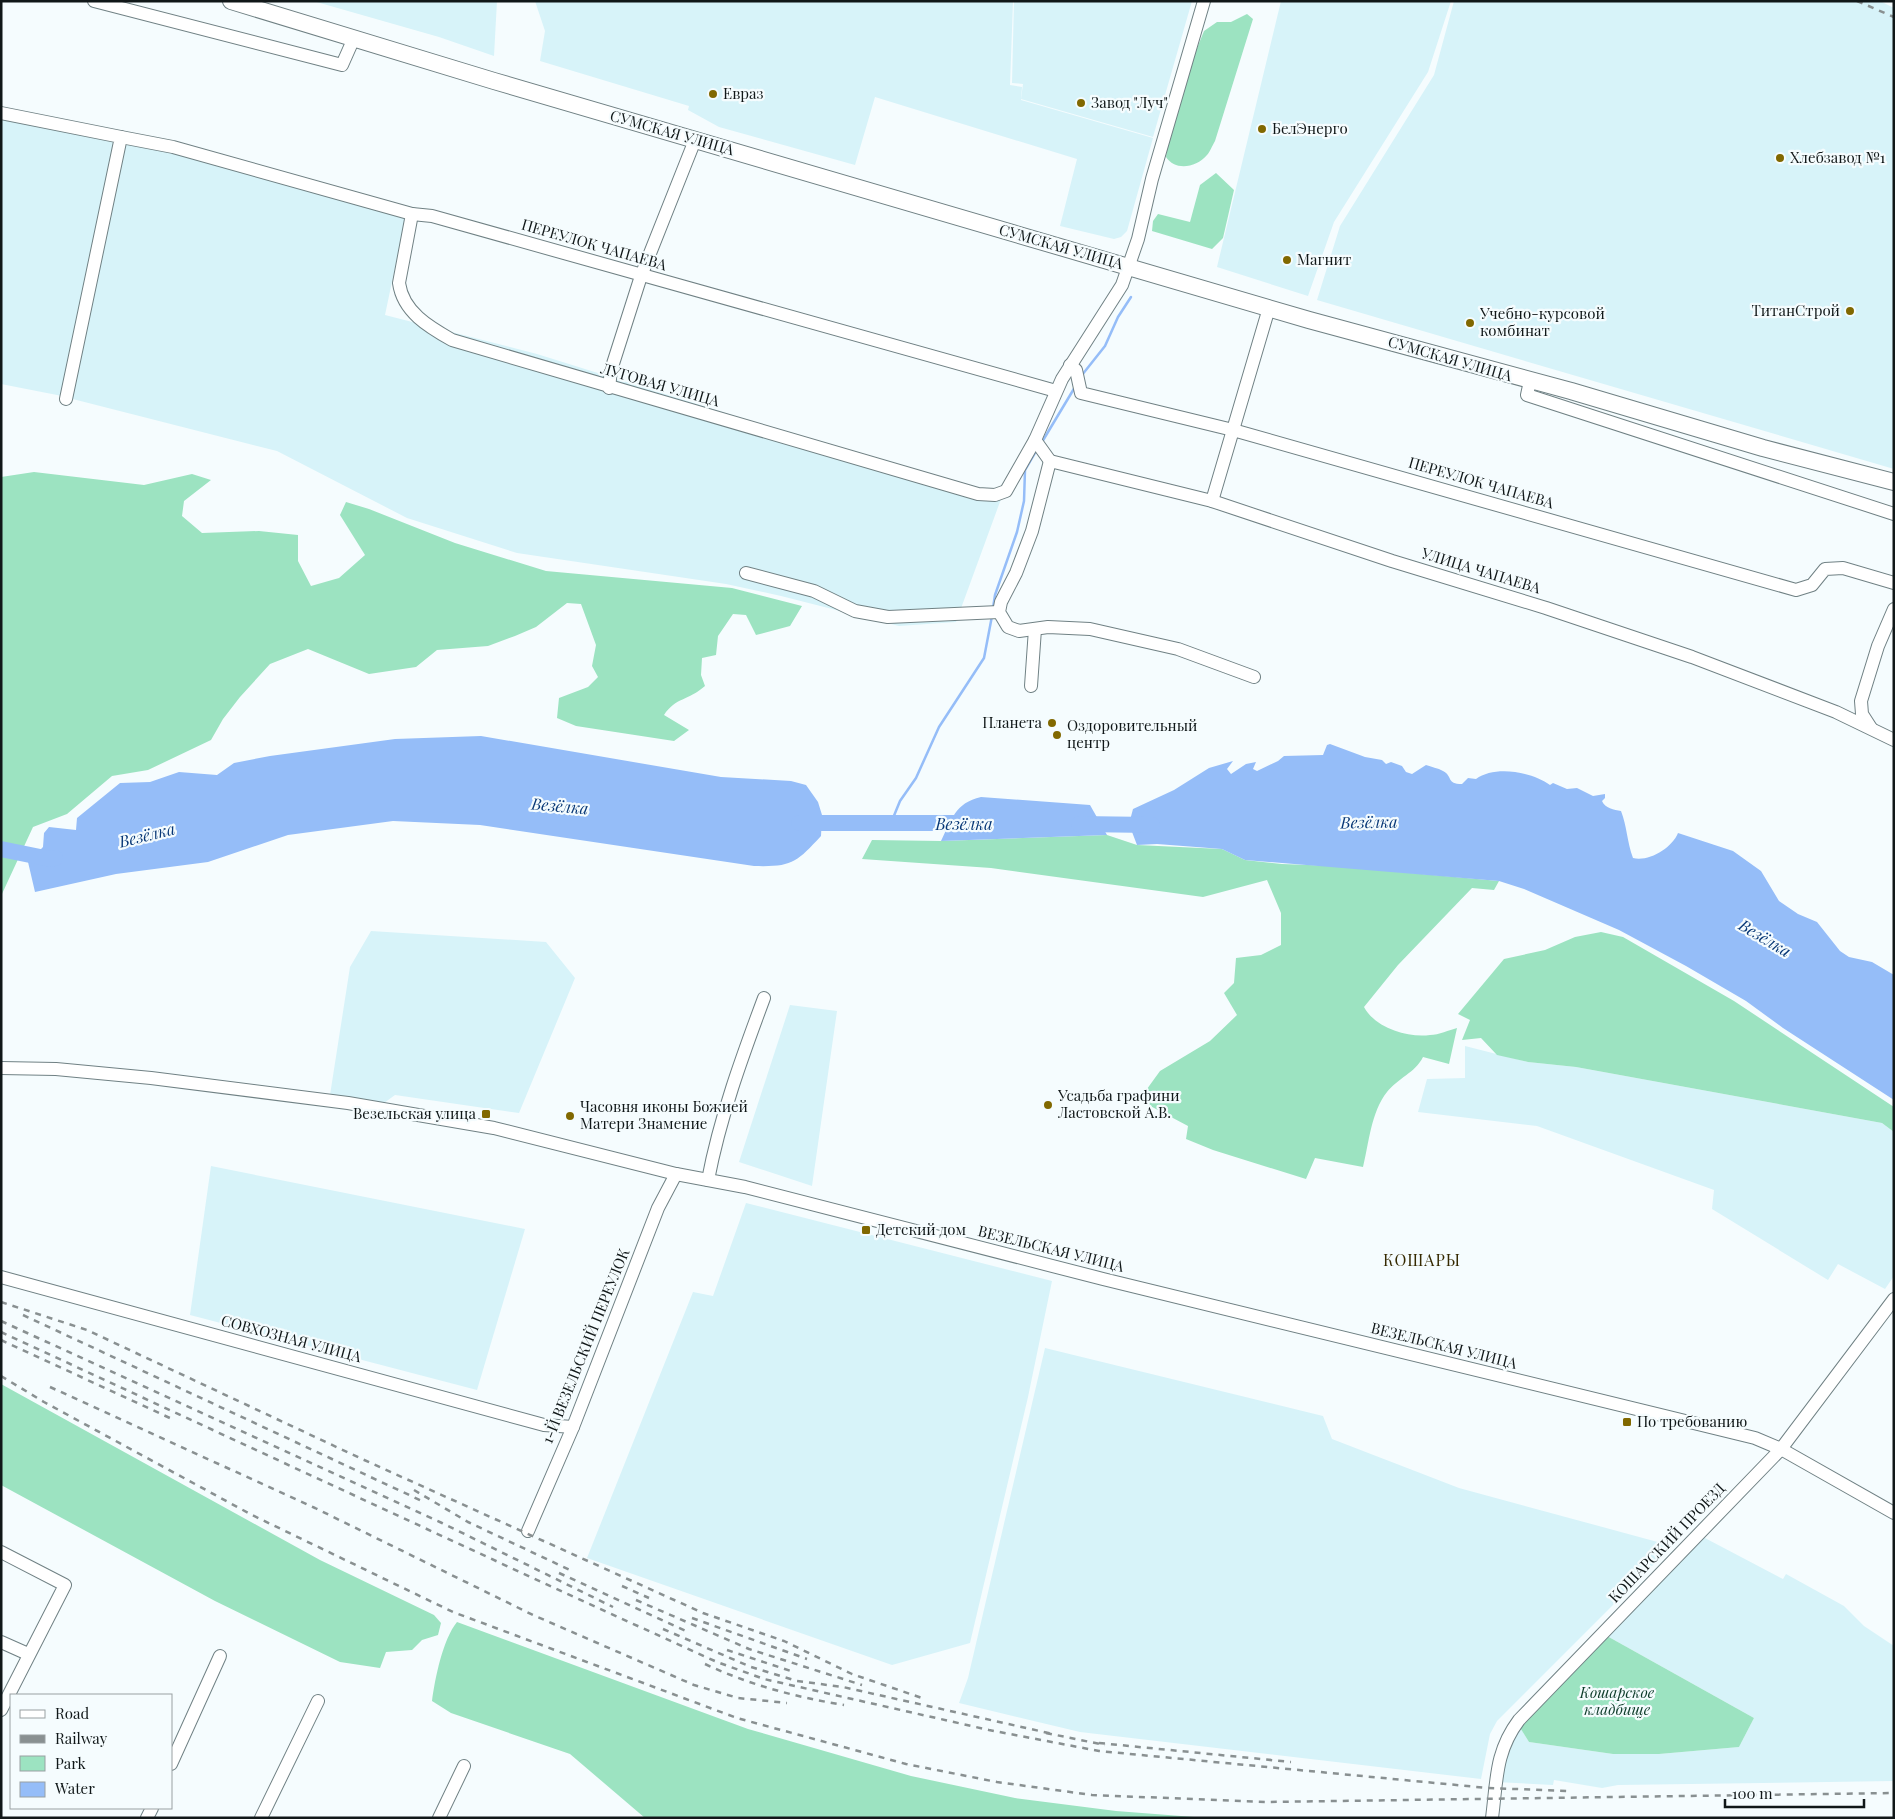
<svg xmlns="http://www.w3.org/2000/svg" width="1895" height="1819" font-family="'Playfair Display',serif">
<rect width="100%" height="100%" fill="#f5fcfe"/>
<g fill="#d7f3f9">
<polygon points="313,1 497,1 494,56 439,37"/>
<polygon points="535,1 1013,1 1010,85 1022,87 1021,100 1153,138 1127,231 1121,237 1114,239 1060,226 1077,159 875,97 855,165 719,127 688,110 689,106 540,61 545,31"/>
<polygon points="1014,1 1192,1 1153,137 1021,99 1023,84 1012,83"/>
<polygon points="1281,1 1451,1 1428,72 1334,222 1308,296 1217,267"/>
<polygon points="1454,1 1880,1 1894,8 1894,469 1317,300 1340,226 1434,75"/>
<polygon points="1,119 114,142 261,167 406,215 385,315 537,354 1001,499 956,622 899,626 781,596 726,584 517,553 407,518 277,451 57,395 1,384"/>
<polygon points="371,931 546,942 575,978 519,1113 395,1095 384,1103 330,1095 350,967"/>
<polygon points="790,1005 837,1011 812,1186 739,1162"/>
<polygon points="1465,1046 1528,1062 1576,1067 1882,1123 1894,1132 1894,1276 1885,1289 1838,1264 1828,1280 1712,1209 1714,1190 1537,1126 1418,1112 1427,1079 1465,1078"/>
<polygon points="211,1166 525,1229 477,1390 190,1315"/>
<polygon points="746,1203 1052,1281 1028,1397 970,1643 892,1665 587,1558 693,1292 713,1296"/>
<polygon points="1045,1348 1323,1416 1332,1439 1459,1488 1665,1544 1659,1559 1497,1721 1490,1734 1481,1779 1080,1732 959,1703 968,1678"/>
<polygon points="1703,1537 1783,1579 1786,1574 1844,1606 1864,1626 1894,1646 1894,1781 1618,1785 1602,1788 1554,1780 1553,1785 1496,1782 1519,1726 1529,1742 1613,1754 1659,1754 1739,1747 1754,1718 1607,1636"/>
</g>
<g fill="#9ce3c1">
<path d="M1247 14 1253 19 1215 141C1212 146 1210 152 1207 155 1196 168 1175 171 1166 157L1167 148 1187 73 1204 31 1217 22H1231Z"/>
<polygon points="1216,173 1234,190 1223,238 1212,249 1152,231 1153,221 1158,214 1190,222 1200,185"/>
<path d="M34 472 144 485 192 474 211 480 184 501 182 516 202 533 259 531 298 535V561L311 586 339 578 365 555 340 515 346 502 369 509 455 543 546 571 732 588 802 606 790 626 756 635 746 615 733 614 718 636 716 655 702 658 701 675 705 686C688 701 676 697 664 715L689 730 674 741 576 726 557 718 559 698 588 687 598 677 592 666 596 645 581 604 567 603 536 627 515 636 488 646 437 650 416 667 369 674 308 649 270 664 240 697 223 719 211 740 148 770 112 776 67 814 33 827 1 896V477Z"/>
<path d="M1107 835 1137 845 1222 849 1245 860 1282 864 1334 866 1499 881 1494 890 1472 888 1398 965 1364 1007C1375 1028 1408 1038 1430 1035 1439 1035 1449 1030 1457 1028L1449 1064 1423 1057C1415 1073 1398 1078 1387 1092 1371 1112 1369 1143 1363 1167L1315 1158 1306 1179 1213 1150 1186 1139 1188 1126 1139 1100 1160 1071 1210 1041 1237 1015 1224 993 1234 983 1236 958 1261 955 1281 945V913L1267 880 1203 897 991 868 862 859 872 840 941 841Z"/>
<polygon points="1601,932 1623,937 1734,1001 1894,1107 1894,1132 1882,1123 1576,1067 1528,1062 1497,1055 1481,1038 1462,1040 1470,1020 1458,1014 1504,959 1545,950 1575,937"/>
<polygon points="1,1384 320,1560 434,1615 441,1623 438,1635 422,1640 412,1650 386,1652 380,1668 340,1662 215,1601 1,1485"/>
<path d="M457 1622 748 1729 911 1776 1015 1798 1116 1811 1207 1818H645L570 1754 451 1713 432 1701C435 1678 443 1639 457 1622Z"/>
<polygon points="1607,1636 1754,1718 1739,1747 1659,1754 1613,1754 1529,1742 1519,1726"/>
</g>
<g fill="#95bdf8">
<path d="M481 736 721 777 791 781 806 785 818 802 822 815 821 836C796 863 792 867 754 866L480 825 393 821 288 835 208 862 116 874 35 892 28 862 43 847 44 833 49 827 76 830 77 818 120 783 150 782 179 772 217 775 234 763 270 756 395 739Z"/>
<path d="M1330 744 1365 757 1382 760 1386 764 1391 762 1402 766 1406 772 1412 774 1426 765C1431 767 1438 768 1443 771 1453 776 1446 784 1462 784L1468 778 1476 779C1495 765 1532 772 1550 785L1553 783 1567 789 1577 788 1593 796 1605 794V798L1602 801C1605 808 1614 810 1621 811 1627 826 1627 842 1633 858 1649 862 1672 848 1678 833L1733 851 1761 871 1779 901 1798 914 1817 922 1840 951 1849 957 1872 962 1894 975V1100L1783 1028 1746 1001 1686 966 1619 930 1524 889 1499 881 1245 860 1222 849 1157 844 1137 845 1129 824 1133 809 1174 790 1209 768 1233 761 1227 769 1231 774 1246 764 1256 762 1253 769 1257 771 1278 761 1284 756 1323 755 1327 745Z"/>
<path d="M981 797 1090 805 1107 835 941 841C952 819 955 803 981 797Z"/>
</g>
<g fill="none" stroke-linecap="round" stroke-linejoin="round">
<g stroke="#95bdf8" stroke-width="2.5">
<polyline points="1082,375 1105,346 1118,317 1131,297"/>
<polyline points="1042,442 1075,387"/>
<polyline points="993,608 995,595 1017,532 1024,501 1025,470 1036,451"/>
<polyline points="891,823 900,801 916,778 939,727 984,658 992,616"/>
</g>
<g stroke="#95bdf8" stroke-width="16">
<polyline points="799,823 972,823"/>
<polyline points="1079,824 1152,825"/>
<polyline points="1,849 50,859 55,858"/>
</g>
<defs>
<g id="minor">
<polyline points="94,1 342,65 354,38"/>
<polyline points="1,113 121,137 66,399"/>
<polyline points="121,137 173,147 412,214 432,216 1056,391"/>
<path d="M412 214 399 283C403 312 429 327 452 340L978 494 995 495 1006 491 1035 440 1062 379 1122 285 1138 239 1152 179 1204 1"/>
<polyline points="1070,365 1076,370 1081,393 1233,430 1796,590 1812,585 1825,569 1843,568 1894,583"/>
<polyline points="1530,381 1527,395 1894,514"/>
<polyline points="609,388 611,370 641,276 695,140"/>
<polyline points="1035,440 1050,461"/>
<polyline points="1050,461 1212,501 1392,561 1546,608 1692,657 1836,712 1894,740"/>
<polyline points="1050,461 1032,531 1016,573 1001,602 999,612 1008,627 1019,631 1048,627 1090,629 1178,649 1254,677"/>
<polyline points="1212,501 1269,308"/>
<polyline points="746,573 814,591 855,611 888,617 999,612"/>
<polyline points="1031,686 1035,629"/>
<polyline points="1871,728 1862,714 1861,701 1878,646 1894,609"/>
<polyline points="1,1068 56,1069 151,1078 348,1103 494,1128 676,1174 745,1187 1103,1279 1755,1438 1781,1449 1894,1513"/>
<path d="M708 1180C720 1117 742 1057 764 998"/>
<polyline points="1,1277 544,1425 573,1427"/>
<polyline points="528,1531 573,1427 658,1208 676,1174"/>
<polyline points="1,1552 65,1585 1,1710"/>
<polyline points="1,1642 28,1654"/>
<polyline points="171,1764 220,1656"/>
<polyline points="147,1818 152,1808"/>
<polyline points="261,1818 318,1701"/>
<polyline points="439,1818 464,1766"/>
<path d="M1492 1818C1497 1780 1495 1752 1519 1720L1781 1449 1894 1299"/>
</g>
<polyline id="major" points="231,1 494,81 1309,320 1571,391 1763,448 1894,482"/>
</defs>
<use href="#minor" stroke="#708184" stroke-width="14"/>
<use href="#major" stroke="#708184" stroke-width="18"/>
<use href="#minor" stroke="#fff" stroke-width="12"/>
<use href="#major" stroke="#fff" stroke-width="16"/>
<g stroke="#899091" stroke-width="2.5" stroke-dasharray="6 6" stroke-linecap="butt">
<polyline points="1857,1 1894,17"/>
<polyline points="1,1302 87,1330 362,1459 703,1613 784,1641 852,1674 922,1698"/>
<polyline points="23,1315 422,1501"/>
<polyline points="1,1321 442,1523 613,1607"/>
<polyline points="1,1332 563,1592 717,1662 764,1679 989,1730 1099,1751 1488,1788 1569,1791"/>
<polyline points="1,1340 172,1419"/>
<polyline points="1,1376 44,1402 252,1515 453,1612 737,1718 906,1764 997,1782 1092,1795 1266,1802 1894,1793"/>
<polyline points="50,1387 315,1508 533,1615 694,1685 738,1698 787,1703"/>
<polyline points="414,1490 468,1522 572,1571"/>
<polyline points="559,1573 686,1631"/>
<polyline points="622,1586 649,1598"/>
<polyline points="636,1600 749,1649 862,1685"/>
<polyline points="692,1618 807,1659"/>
<polyline points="663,1629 751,1667 797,1681 843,1687 1053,1734"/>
<polyline points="727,1650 794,1672"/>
<path d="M705 1664C750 1685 795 1697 844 1705"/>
<polyline points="1046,1733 1105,1745"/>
<polyline points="1099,1743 1291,1762"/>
</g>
</g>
<g fill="#816800" stroke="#f5fcfe" stroke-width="2">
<circle cx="713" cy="94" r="5"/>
<circle cx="1081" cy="103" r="5"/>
<circle cx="1262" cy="129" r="5"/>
<circle cx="1780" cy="158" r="5"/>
<circle cx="1287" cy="260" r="5"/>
<circle cx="1850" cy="311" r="5"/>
<circle cx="1470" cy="323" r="5"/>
<circle cx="1052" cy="723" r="5"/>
<circle cx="1057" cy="735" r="5"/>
<circle cx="1048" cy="1105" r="5"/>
<rect x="481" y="1109" width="10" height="10" rx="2.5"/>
<circle cx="570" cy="1116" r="5"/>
<rect x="861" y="1225" width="10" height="10" rx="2.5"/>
<rect x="1622" y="1417" width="10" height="10" rx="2.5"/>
</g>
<g text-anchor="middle" stroke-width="4.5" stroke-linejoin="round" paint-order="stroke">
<g font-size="15" fill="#101718" stroke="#f5fcfe" text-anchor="start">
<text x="723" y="99">Евраз</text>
<text x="1091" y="108">Завод "Луч"</text>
<text x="1272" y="134">БелЭнерго</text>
<text x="1790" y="163">Хлебзавод №1</text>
<text x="1297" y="265">Магнит</text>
<text x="1840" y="316" text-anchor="end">ТитанСтрой</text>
<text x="1480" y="319">Учебно-курсовой<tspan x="1480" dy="17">комбинат</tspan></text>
<text x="1042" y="728" text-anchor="end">Планета</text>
<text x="1067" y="731">Оздоровительный<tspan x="1067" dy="17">центр</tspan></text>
<text x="1058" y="1101">Усадьба графини<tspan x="1058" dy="17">Ластовской А.В.</tspan></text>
<text x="580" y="1112">Часовня иконы Божией<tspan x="580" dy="17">Матери Знамение</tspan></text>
<text x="476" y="1119" text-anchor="end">Везельская улица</text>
<text x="876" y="1235">Детский дом</text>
<text x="1637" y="1427">По требованию</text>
</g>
<g font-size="15" fill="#101718" stroke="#f5fcfe">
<text transform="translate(672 133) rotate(16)" y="5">СУМСКАЯ УЛИЦА</text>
<text transform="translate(594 245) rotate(16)" y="5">ПЕРЕУЛОК ЧАПАЕВА</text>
<text transform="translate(1061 247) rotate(16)" y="5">СУМСКАЯ УЛИЦА</text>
<text transform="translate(1450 359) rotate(16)" y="5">СУМСКАЯ УЛИЦА</text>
<text transform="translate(660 385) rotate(16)" y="5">ЛУГОВАЯ УЛИЦА</text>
<text transform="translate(1481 483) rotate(16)" y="5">ПЕРЕУЛОК ЧАПАЕВА</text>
<text transform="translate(1481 571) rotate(17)" y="5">УЛИЦА ЧАПАЕВА</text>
<text transform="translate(1051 1249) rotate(14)" y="5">ВЕЗЕЛЬСКАЯ УЛИЦА</text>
<text transform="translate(291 1339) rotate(15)" y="5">СОВХОЗНАЯ УЛИЦА</text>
<text transform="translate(586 1346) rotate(-68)" y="5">1-Й ВЕЗЕЛЬСКИЙ ПЕРЕУЛОК</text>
<text transform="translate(1444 1346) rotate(14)" y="5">ВЕЗЕЛЬСКАЯ УЛИЦА</text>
<text transform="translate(1667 1543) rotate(-46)" y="5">КОШАРСКИЙ ПРОЕЗД</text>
</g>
<g font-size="15" font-style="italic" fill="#0c3b29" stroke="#f5fcfe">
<text x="1617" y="1698">Кошарское<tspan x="1617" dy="17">кладбище</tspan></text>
</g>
<g font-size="16" font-style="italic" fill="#073776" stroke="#f5fcfe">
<text transform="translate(560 806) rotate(5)" y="6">Везёлка</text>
<text transform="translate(1369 822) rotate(-1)" y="6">Везёлка</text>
<text x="964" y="830">Везёлка</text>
<text transform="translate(147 835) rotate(-14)" y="6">Везёлка</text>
<text transform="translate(1765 938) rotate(31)" y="6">Везёлка</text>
</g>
<g font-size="16" letter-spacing="1" fill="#352900" stroke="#f5fcfe">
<text x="1422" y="1266">КОШАРЫ</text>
</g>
</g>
<rect width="1895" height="1819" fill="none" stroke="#101718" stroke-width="5"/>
<rect x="10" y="1694" width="162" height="115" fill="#f5fcfe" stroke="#99a0a2"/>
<rect x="20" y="1710" width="25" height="8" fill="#ffffff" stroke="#99a0a2"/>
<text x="55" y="1719" font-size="15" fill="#101718">Road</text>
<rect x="20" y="1735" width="25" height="8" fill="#899091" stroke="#99a0a2"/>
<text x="55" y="1744" font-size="15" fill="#101718">Railway</text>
<rect x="20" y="1756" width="25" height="15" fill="#9ce3c1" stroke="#99a0a2"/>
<text x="55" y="1769" font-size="15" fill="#101718">Park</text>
<rect x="20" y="1782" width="25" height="15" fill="#95bdf8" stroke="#99a0a2"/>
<text x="55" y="1794" font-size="15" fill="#101718">Water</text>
<path d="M1725 1799v8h139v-8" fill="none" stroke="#101718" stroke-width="2.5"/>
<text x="1732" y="1799" font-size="15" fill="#101718" stroke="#f5fcfe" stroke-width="4" paint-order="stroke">100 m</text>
</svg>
